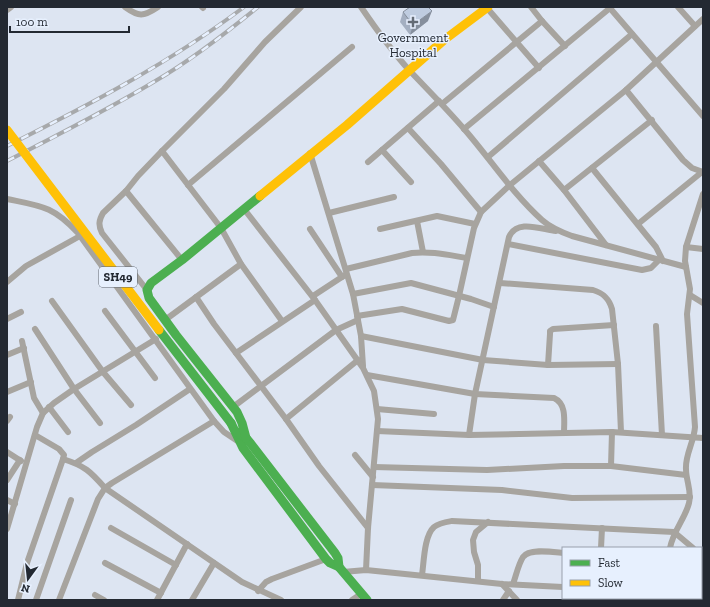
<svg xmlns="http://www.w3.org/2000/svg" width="710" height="607" font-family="'Zilla Slab',serif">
<rect width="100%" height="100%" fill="#dde5f2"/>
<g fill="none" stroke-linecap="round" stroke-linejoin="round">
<g stroke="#a7a49f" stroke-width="6">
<path d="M125 7C139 17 143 17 158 7"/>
<polyline points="202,7 203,8"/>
<path d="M361 7C376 29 392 51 409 70 428 90 447 109 465 130 491 160 513 194 542 220 551 228 561 232 572 236L686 267"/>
<polyline points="531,7 542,21 565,46"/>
<polyline points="609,7 703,116"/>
<polyline points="678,7 695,26"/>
<polyline points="487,8 539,68"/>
<polyline points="7,10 11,7"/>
<polyline points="626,90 683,160 692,168 703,172"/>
<polyline points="442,104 542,21"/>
<polyline points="408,128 441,164 481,212"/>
<polyline points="464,129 610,8"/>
<polyline points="382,150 411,182"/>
<polyline points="162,151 221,228 241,264 282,321"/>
<polyline points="310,153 353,294 361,336 363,366"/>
<polyline points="488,157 632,34"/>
<polyline points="539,161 564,190 606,245"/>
<polyline points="368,162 439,101"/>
<polyline points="592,168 647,236 656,247 663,261"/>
<polyline points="188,185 352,47"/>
<polyline points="564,190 652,120"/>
<polyline points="126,191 182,260"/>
<path d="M7 199C41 206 53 206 78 233L214 421 224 432 239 442"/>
<polyline points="244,209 315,300 363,368 374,391 378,419 368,528 366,570"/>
<polyline points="329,213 394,197"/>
<polyline points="417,221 423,252"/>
<polyline points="638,224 702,172"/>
<polyline points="310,229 342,277"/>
<polyline points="380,229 437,216 475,224"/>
<polyline points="508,244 642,270 651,268 659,260"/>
<polyline points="686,247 703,249"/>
<path d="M346 269 412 253C431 251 448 255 467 258"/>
<polyline points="7,282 26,266 80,236"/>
<path d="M500 283 593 290C603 293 609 298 612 309L618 364 621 432"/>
<path d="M147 290 102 233C98 225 99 220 103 213L126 191 138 176 162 151 224 89 265 42 301 7"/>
<polyline points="353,294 411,283 471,299 494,307"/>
<polyline points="690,295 703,303"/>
<polyline points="313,296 345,275"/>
<polyline points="196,297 214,324 286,419 319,466 368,528"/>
<polyline points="52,301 103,372 131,405"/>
<polyline points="105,311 155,378"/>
<polyline points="357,316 402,309 449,321 453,320 459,296 474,228 481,212 510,185 626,90 703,19"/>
<polyline points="7,319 21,312"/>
<polyline points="165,320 241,264"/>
<polyline points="656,326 662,435"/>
<polyline points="35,329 74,389 100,423"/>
<polyline points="361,336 483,360 548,365 618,364"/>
<polyline points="22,341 34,398 43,413"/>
<polyline points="236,353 315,300"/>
<polyline points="7,355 24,348"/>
<polyline points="548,365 550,334 550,331 553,329 614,325"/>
<path d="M367 375 475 394 554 398C567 404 564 421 564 433"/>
<polyline points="7,392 31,382"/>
<polyline points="49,407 68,432"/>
<polyline points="233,407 336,330 358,320"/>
<polyline points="377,409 434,414"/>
<polyline points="286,419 358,360"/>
<polyline points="7,421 10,417"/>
<polyline points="377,431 469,435 612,432 703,438"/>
<path d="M469 435 475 394 509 237C517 219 540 229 556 231"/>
<polyline points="7,452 21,461"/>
<polyline points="355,455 373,477"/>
<path d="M63 459C85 466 90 471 105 488L242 582 281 600"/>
<polyline points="76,463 92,452 136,425 190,389"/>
<polyline points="611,466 612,432"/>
<polyline points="374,467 487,470 564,466 611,466 686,475"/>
<polyline points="7,480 20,460"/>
<polyline points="372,485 502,490 572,498 690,497"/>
<polyline points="7,500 15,504"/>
<polyline points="111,528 176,565"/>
<polyline points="7,529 37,427 43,413 54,403 74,389 156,339"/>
<polyline points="601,548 602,528"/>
<path d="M670 548C673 531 685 519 689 503 692 491 686 481 686 469 685 455 694 442 695 427L687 314 690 289 685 261 686 247 703 194"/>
<polyline points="701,553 703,553"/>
<polyline points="105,563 161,593"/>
<polyline points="343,572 366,570 502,584 563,587"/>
<path d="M422 575C424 562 424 536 434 527 439 523 446 522 452 521L674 532 693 548"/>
<polyline points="478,581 478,565 474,552 473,540 476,532 488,522"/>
<polyline points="502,584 517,600"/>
<path d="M513 584C516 576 518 565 523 557 529 548 553 552 563 553"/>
<polyline points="258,591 266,582 272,579 326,559"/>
<polyline points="95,595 104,600"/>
<polyline points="693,598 698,600"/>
<polyline points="18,600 27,563 63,459 64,455 59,449 35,435"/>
<polyline points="36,600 71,500"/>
<polyline points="59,600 98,499 105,488 112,483 214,421"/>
<polyline points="157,600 187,544"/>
<polyline points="192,600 214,563"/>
<polyline points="352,600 361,594"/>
<polyline points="503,600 509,591"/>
<polyline points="662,600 662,598"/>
</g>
<g stroke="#4caf50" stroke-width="9">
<polyline points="231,423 243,448 326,559 330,563 339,567 367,600"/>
<polyline points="237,432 246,438 251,444 335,553 338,558 339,567"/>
<polyline points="246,438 242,423 237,412 176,335 149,298 147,290 151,283 182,260 260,196"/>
</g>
<polyline stroke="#ffc107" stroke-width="9" points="260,196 347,125 444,40 488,7"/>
<defs>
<g id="rail">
<path d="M7 146C89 105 171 62 244 7"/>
<path d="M7 161C58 135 109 109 157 80 193 59 226 33 258 7"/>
</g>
</defs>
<use href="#rail" stroke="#a7a9ab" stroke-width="4"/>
<use href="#rail" stroke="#e7f0fe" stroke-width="2.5" stroke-dasharray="8" stroke-linecap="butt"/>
<polyline stroke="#4caf50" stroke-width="9" points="159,330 231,423"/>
<polyline stroke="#ffc107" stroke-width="9" points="7,130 159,330"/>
</g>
<polygon fill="#a4afc1" points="403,12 428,21 410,35 400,22"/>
<polygon fill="#868f9d" points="432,11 428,21 410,35 413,25"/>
<polygon fill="#bfcce0" stroke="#868f9d" points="410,7 428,7 432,11 413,25 403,12"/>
<path fill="#646b75" stroke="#e7f0fe" stroke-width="1.5" d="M411 16h4v4h4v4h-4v4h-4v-4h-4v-4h4z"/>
<g text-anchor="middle" stroke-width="3" stroke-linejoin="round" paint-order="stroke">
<rect fill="#e7f0fe" stroke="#5e656f" stroke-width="1" x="99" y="267" width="38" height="20" rx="3"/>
<g font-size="12" font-weight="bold" fill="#232932">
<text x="118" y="281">SH49</text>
</g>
<g font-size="13" fill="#232932" stroke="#e7f0fe">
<text x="413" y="42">Government<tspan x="413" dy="15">Hospital</tspan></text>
</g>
</g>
<rect width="710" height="607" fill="none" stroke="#232932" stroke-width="16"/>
<rect x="562" y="547" width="140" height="52" fill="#e7f0fe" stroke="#99a0ac"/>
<rect x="570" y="560" width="20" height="6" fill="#4caf50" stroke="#99a0ac"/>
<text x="598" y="567" font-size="12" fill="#232932">Fast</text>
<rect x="570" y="580" width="20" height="6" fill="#ffc107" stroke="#99a0ac"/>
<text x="598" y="587" font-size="12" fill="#232932">Slow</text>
<g transform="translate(28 579) rotate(195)" stroke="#e7f0fe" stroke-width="3" paint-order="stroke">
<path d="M0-3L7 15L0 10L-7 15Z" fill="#232932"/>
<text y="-6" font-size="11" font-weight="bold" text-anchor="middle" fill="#232932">N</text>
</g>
<path d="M10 26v6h119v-6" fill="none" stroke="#232932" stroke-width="2"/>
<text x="16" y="26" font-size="12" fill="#232932" stroke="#e7f0fe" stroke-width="3" paint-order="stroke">100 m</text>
</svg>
